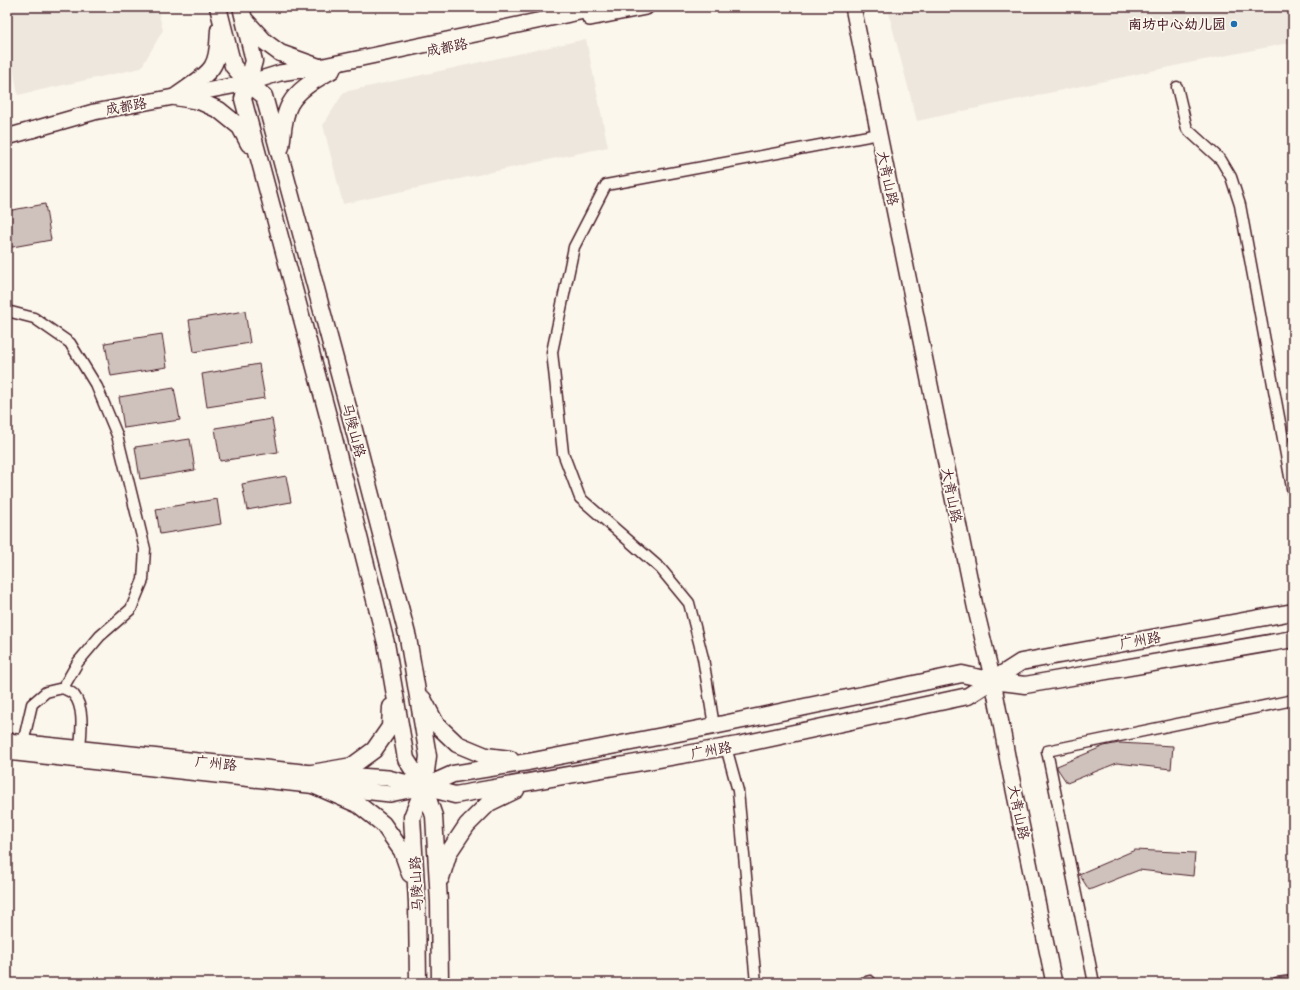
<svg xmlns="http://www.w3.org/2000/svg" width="1300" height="990" font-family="Delius,'LXGW WenKai TC',sans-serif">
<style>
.built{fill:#eee7de}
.building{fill:#cfc2bc;stroke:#4a1f2b}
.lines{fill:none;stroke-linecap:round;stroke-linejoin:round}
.street-casing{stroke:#4a1f2b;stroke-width:13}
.secondary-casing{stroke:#4a1f2b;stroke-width:18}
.primary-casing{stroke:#4a1f2b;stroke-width:19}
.street{stroke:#fbf7ec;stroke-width:10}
.secondary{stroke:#fbf7ec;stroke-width:15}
.primary{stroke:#fbf7ec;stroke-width:16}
.poi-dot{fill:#1f6fb2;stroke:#fbf7ec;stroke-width:1.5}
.labels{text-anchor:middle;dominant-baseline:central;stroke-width:3.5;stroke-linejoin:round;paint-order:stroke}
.poi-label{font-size:14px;font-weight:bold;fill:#4a1f2b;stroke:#fbf7ec;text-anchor:end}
.street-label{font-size:14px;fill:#4a1f2b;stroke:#fbf7ec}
</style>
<rect width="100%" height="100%" fill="#fbf7ec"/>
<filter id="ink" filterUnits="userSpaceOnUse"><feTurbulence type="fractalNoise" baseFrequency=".025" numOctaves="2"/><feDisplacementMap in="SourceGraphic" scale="8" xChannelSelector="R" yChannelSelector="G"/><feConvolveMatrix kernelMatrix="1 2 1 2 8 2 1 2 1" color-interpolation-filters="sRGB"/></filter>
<g filter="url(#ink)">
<path class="built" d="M7,7H157L163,30L141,68L18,95L7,34Z
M891,7H1293V42L1184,64L917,121L888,11Z
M586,39L608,147L343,204L323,125L344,92Z"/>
<path class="building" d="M45,204L51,240L7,248V211Z
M245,311L250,343L194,352L189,320Z
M162,334L167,367L111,376L105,343Z
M259,364L265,398L207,407L202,374Z
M174,388L180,420L124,428L119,397Z
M272,419L278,452L220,461L215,428Z
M190,439L195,470L140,479L135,447Z
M286,476L291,502L247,510L242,484Z
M217,499L221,524L160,534L156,509Z
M1119,743L1173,746L1171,769L1117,763L1067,783L1057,768V766L1104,746Z
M1135,850L1195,853L1193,876L1139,870L1089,890L1079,874Z"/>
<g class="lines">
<defs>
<path id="street" d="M1177,87L1187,129L1221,160L1231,177L1240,205L1293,493
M7,311L34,318L70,343L97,387L117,435L145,549L143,580L131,609L100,636L78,662L63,688
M714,726L703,658L689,603L661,569L580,498L563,453L552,352L574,247L606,185L879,134
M23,743L32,704L46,692L63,688C66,690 72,692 74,695C85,709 81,732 80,749
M726,747L738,791L756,983
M862,983L870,981V983
M1094,983L1047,751L1293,700
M1277,983L1293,981"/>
<path id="secondary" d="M853,7L975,606L993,681L1008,761L1054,983
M590,18L646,7
M7,137L94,112L248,83L280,73L319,67L603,7
M7,741L312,773L388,778L424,787
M7,752L390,794L419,788"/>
<path id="primary" d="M218,7L233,66L248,83L264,96L352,422L408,638L428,756L424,787L412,817L417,903L418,983
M241,7L254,61L243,99L331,427L386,643L406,759L424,787L434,816L439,902L440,983
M245,20L265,42L280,53L319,67
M175,97L199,101L219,110L240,127L249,144
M175,97C184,90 206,77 212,67C219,57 218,42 219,30
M281,147C283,133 283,116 290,104C299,88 317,79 332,70
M423,699L436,724L457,744L486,756L510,759
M312,773L352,766L374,750L390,727L391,707
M313,785L359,805L383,824L402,851L410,874
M424,787L455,795L738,745L968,696L1021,662L1293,612
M424,787L453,774L528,762L714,726L962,674L993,681L1025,685L1293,639
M441,878L449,852L467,825L489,803L516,790"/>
</defs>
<use href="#street" class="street-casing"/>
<use href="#secondary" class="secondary-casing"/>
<use href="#primary" class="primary-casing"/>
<use href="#street" class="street"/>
<use href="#secondary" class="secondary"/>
<use href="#primary" class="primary"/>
</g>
</g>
<circle class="poi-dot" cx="1234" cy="24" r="4"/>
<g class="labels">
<g class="poi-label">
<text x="1226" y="24">南坊中心幼儿园</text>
</g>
<g class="street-label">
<text transform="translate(447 47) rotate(-11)">成都路</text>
<text transform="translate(126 106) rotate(-10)">成都路</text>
<text transform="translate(888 178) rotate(78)">大青山路</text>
<text transform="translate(354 430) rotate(75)">马陵山路</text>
<text transform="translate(952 495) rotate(79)">大青山路</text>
<text transform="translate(1140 640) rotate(-10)">广州路</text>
<text transform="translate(711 750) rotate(-10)">广州路</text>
<text transform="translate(216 763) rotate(6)">广州路</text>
<text transform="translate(1019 812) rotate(78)">大青山路</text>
<text transform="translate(416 884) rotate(-93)">马陵山路</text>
</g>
</g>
<rect width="1300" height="990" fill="none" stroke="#fbf7ec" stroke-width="24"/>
<rect x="12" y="12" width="1276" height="966" fill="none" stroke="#4a1f2b" stroke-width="1.5" filter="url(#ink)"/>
</svg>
